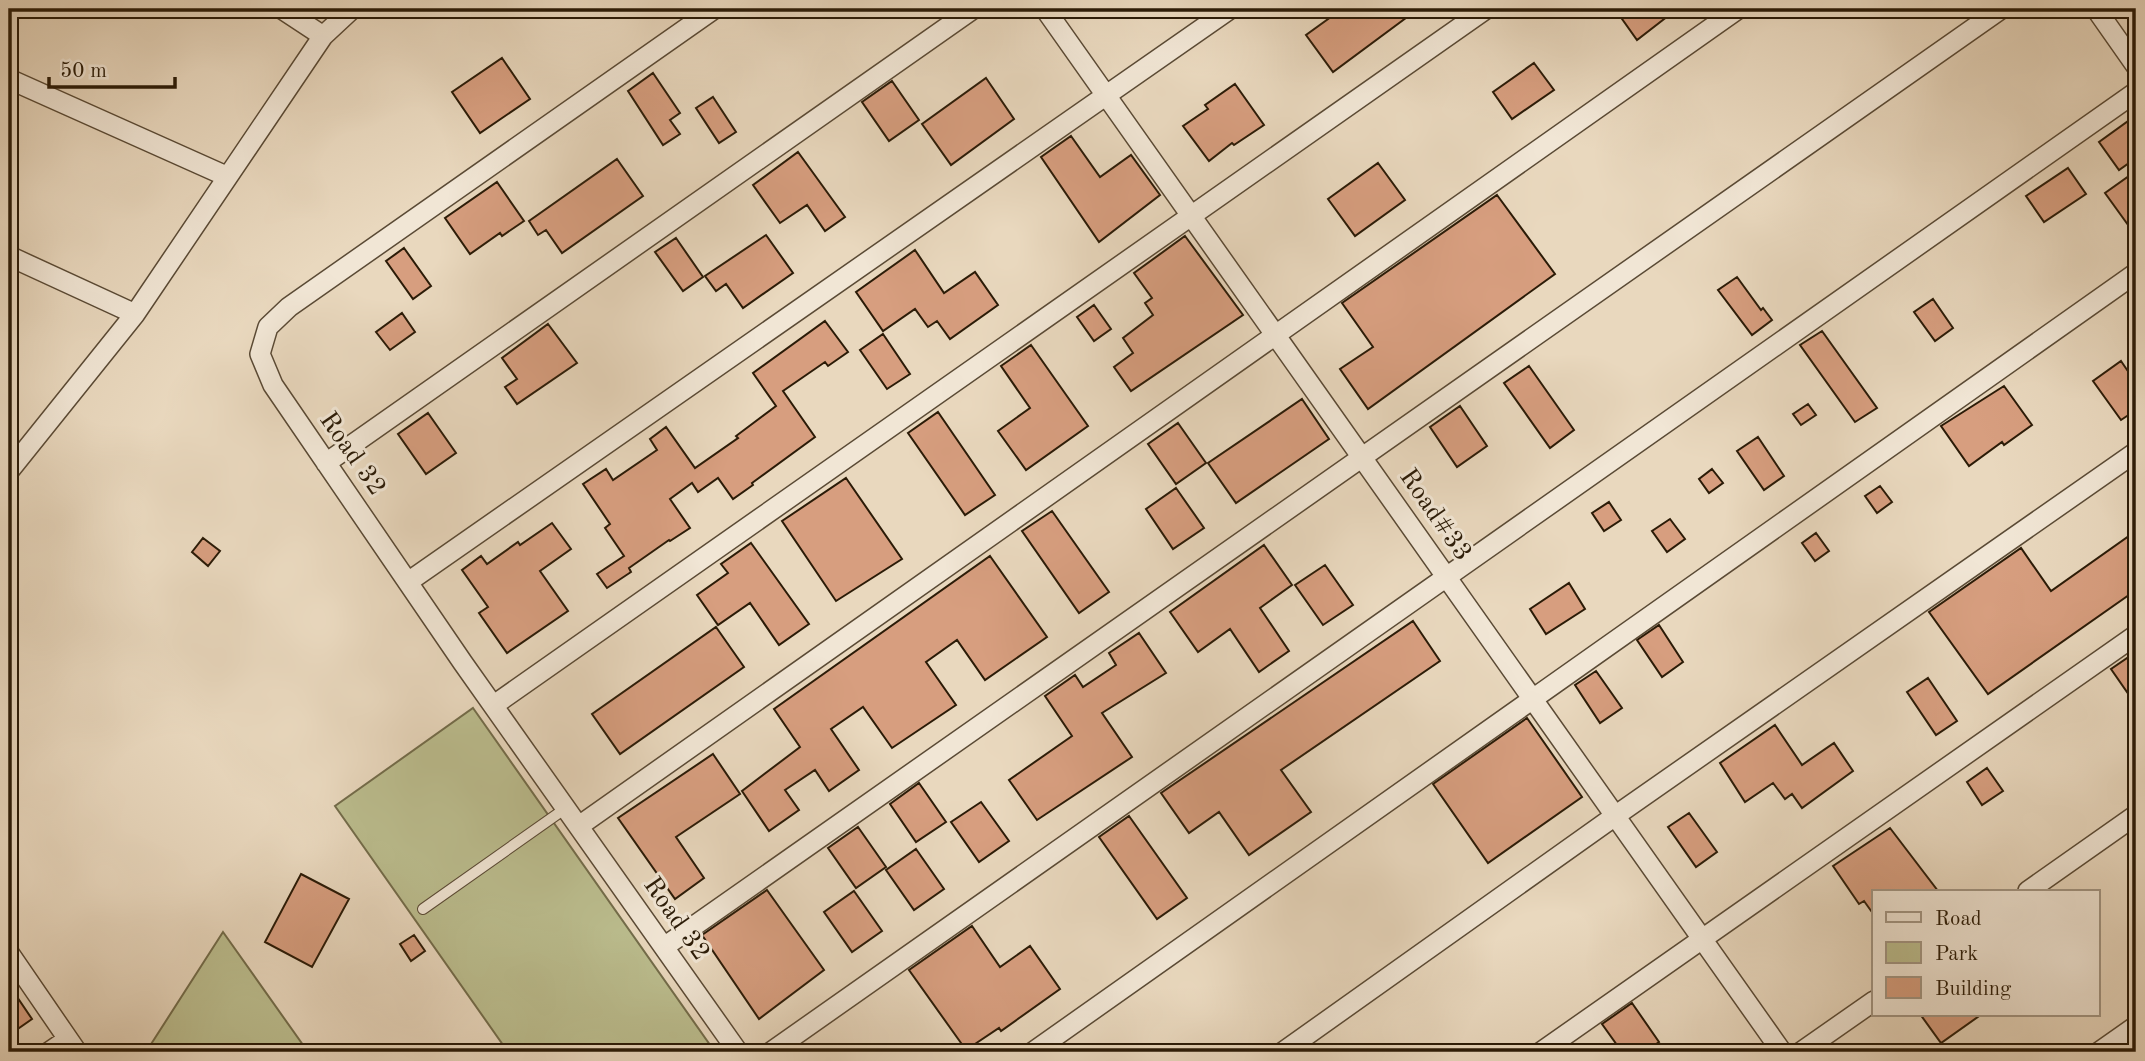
<svg xmlns="http://www.w3.org/2000/svg" width="2145" height="1061" font-family="'Old Standard TT',serif">
<style>
.green{fill:#bbbd8e;stroke:#736c4a;stroke-width:2}
.building{fill:#d79e7f;stroke:#2b1b07;stroke-width:2}
.lines{fill:none;stroke-linecap:round;stroke-linejoin:round}
.lane-casing{stroke:#5a4a35;stroke-width:12}
.street-casing{stroke:#5a4a35;stroke-width:22}
.lane{stroke:#f1e6d5;stroke-width:10}
.street{stroke:#f1e6d5;stroke-width:19}
.labels{text-anchor:middle;dominant-baseline:central;stroke-width:6;stroke-linejoin:round;paint-order:stroke}
.street-label{font-size:26px;fill:#2b1b07;stroke:#f1e6d5}
</style>
<rect width="100%" height="100%" fill="#e9d8be"/>
<filter id="stains"><feTurbulence type="fractalNoise" baseFrequency=".00286" numOctaves="4"/><feColorMatrix values="0 0 0 0 .2 0 0 0 0 .09 0 0 0 0 .02 0 0 0 .5 -.17"/></filter>
<radialGradient id="worn" r=".72"><stop offset=".6" stop-color="#630" stop-opacity="0"/><stop offset="1" stop-color="#630" stop-opacity=".3"/></radialGradient>
<path class="green" d="M473,708L715,1052H508L335,806Z
M223,932L308,1052H146Z"/>
<path class="building" d="M1342,9H1418L1333,72L1306,35Z
M1615,9H1677L1637,40Z
M502,58L530,99L480,133L452,92Z
M1534,63L1554,90L1512,119L1493,92Z
M653,73L680,113L670,120L680,134L663,145L628,91Z
M986,78L1014,119L951,165L922,124Z
M892,81L919,120L889,141L862,102Z
M1235,84L1264,125L1234,145L1232,143L1209,161L1183,126L1208,109L1205,105Z
M713,97L736,132L719,143L696,108Z
M2131,119L2136,126V158L2119,170L2099,142Z
M1071,136L1100,177L1131,155L1160,195L1099,242L1041,157Z
M798,152L845,217L825,231L807,205L780,223L753,185Z
M617,159L643,196L562,253L546,230L538,235L529,221Z
M1378,163L1405,200L1355,236L1328,199Z
M2068,168L2086,194L2044,222L2026,196Z
M2136,171V236L2105,193Z
M497,182L524,221L502,236L500,233L470,254L445,218Z
M1497,195L1555,274L1368,409L1340,369L1373,347L1342,303Z
M766,235L793,273L743,308L726,284L716,291L705,276Z
M1185,236L1243,315L1131,391L1114,367L1133,353L1123,338L1153,315L1145,303L1152,298L1134,273Z
M676,238L703,277L683,291L655,252Z
M404,248L431,286L413,299L386,261Z
M915,250L944,293L975,272L998,305L950,339L937,321L928,327L915,309L883,331L856,292Z
M1737,277L1761,310L1763,308L1772,320L1752,335L1718,290Z
M1933,299L1953,328L1935,341L1914,312Z
M1094,305L1111,329L1094,341L1077,317Z
M402,313L415,332L390,350L376,332Z
M825,321L848,352L828,366L825,362L783,391L815,437L752,483L753,485L733,499L718,478L698,492L692,483L670,499L690,528L670,541L669,540L629,568L631,572L607,588L597,574L624,556L605,528L610,524L583,484L606,469L613,480L657,450L650,439L666,427L695,468L738,438L736,436L776,406L753,373Z
M548,324L577,363L517,404L505,387L517,379L502,358Z
M1822,331L1877,408L1855,422L1800,345Z
M883,334L910,374L887,389L860,350Z
M1031,345L1088,426L1026,470L998,431L1030,408L1001,366Z
M2121,361L2136,383V410L2121,420L2093,381Z
M1529,366L1574,430L1550,448L1504,383Z
M2004,386L2032,425L2004,445L2002,442L1969,466L1941,426Z
M1302,399L1329,439L1236,503L1208,463Z
M1808,404L1816,415L1801,425L1793,414Z
M1460,406L1487,446L1457,467L1430,427Z
M938,412L995,495L965,515L908,433Z
M428,413L456,453L426,474L398,434Z
M1178,423L1206,463L1176,484L1148,444Z
M1758,437L1784,476L1764,490L1737,451Z
M1712,469L1723,483L1709,493L1699,479Z
M846,478L902,559L836,601L782,521Z
M1880,486L1892,502L1877,513L1865,496Z
M1176,488L1204,528L1173,549L1146,509Z
M1609,502L1621,520L1604,531L1592,513Z
M1052,511L1109,592L1079,613L1022,531Z
M1670,519L1685,539L1667,552L1652,531Z
M552,523L571,549L540,571L568,611L507,653L479,613L488,607L462,570L481,556L487,564L518,542L520,545Z
M2136,531V590L1988,694L1929,612L2021,548L2051,591Z
M1816,533L1829,551L1815,561L1802,543Z
M203,538L220,551L208,566L192,552Z
M751,543L809,624L779,645L750,603L718,625L697,595L728,573L721,564Z
M1264,545L1292,585L1260,608L1289,651L1259,672L1230,629L1198,652L1170,612Z
M990,556L1047,637L985,680L957,640L926,662L956,705L892,748L863,707L831,729L859,770L829,791L815,770L785,790L799,810L769,831L742,791L800,747L774,709Z
M1325,565L1353,605L1323,625L1295,585Z
M1569,583L1585,609L1546,634L1530,609Z
M1413,621L1440,661L1281,770L1311,812L1249,855L1219,812L1189,833L1161,793Z
M1659,625L1683,662L1662,677L1637,640Z
M716,627L744,667L620,754L592,714Z
M1139,633L1166,673L1102,713L1132,757L1037,820L1009,780L1072,736L1045,696L1075,675L1083,687L1116,665L1109,653Z
M2136,652V705L2111,669Z
M1596,671L1622,708L1600,723L1575,685Z
M1928,678L1957,721L1936,735L1907,692Z
M1527,718L1582,797L1488,863L1433,784Z
M1775,725L1802,765L1834,743L1853,771L1802,808L1792,794L1785,799L1773,783L1745,802L1720,763Z
M713,754L740,794L676,837L704,878L675,899L618,818Z
M1987,768L2003,791L1982,805L1967,782Z
M919,783L946,822L916,842L890,804Z
M981,802L1009,841L979,862L951,822Z
M1689,813L1717,852L1696,867L1668,827Z
M1129,816L1187,898L1157,919L1099,837Z
M858,827L886,867L856,888L828,848Z
M1890,828L1938,891H1874V915L1864,901L1859,904L1833,866Z
M916,849L944,889L914,910L886,870Z
M301,874L349,899L312,967L265,942Z
M767,890L824,970L759,1019L702,935Z
M854,891L882,931L852,952L824,912Z
M972,926L1000,967L1030,946L1060,989L1001,1031L999,1028L966,1050L909,970Z
M414,935L425,951L411,961L400,944Z
M9,985L32,1019L9,1035Z
M1632,1003L1659,1042L1645,1052H1622L1602,1024Z
M1920,1014H1982L1941,1043Z"/>
<g class="lines">
<defs>
<path id="lane" d="M423,909L566,808"/>
<path id="street" d="M282,9L323,36
M714,9L289,307L268,327L260,354L273,385L463,663L738,1052
M1045,9L1782,1052
M2096,9L2136,66
M9,79L226,176
M9,256L135,314L9,471
M135,314L323,36L352,9
M326,463L973,9
M408,582L1230,9
M494,705L1486,9
M579,826L1738,9
M2028,891L2136,815
M664,947L2001,9
M9,953L77,1052
M49,1052L68,1039
M771,1052L2136,92
M1033,1052L2136,273
M1283,1052L1615,816L2136,452
M1541,1052L2136,635
M1801,1052L1874,1001
M2099,1052L2136,1026"/>
</defs>
<use href="#lane" class="lane-casing"/>
<use href="#street" class="street-casing"/>
<use href="#lane" class="lane"/>
<use href="#street" class="street"/>
</g>
<g class="labels">
<g class="street-label">
<text transform="translate(352 454) rotate(55)">Road 32</text>
<text transform="translate(1435 515) rotate(55)">Road#33</text>
<text transform="translate(676 919) rotate(55)">Road 32</text>
</g>
</g>
<rect width="2145" height="1061" fill="none" stroke="#e9d8be" stroke-width="35"/>
<rect x="10" y="10" width="2124" height="1040" fill="none" stroke="#2b1b07" stroke-width="3.5"/>
<rect x="18" y="18" width="2110" height="1026" fill="none" stroke="#2b1b07" stroke-width="2"/>
<rect x="1872" y="890" width="228" height="126" fill="#f1e6d5" stroke="#a29583" stroke-width="2"/>
<rect x="1886" y="912" width="35" height="10" fill="#f1e6d5" stroke="#a29583" stroke-width="2"/>
<text x="1935" y="925" font-size="21" fill="#2b1b07">Road</text>
<rect x="1886" y="942" width="35" height="21" fill="#bbbd8e" stroke="#a29583" stroke-width="2"/>
<text x="1935" y="960" font-size="21" fill="#2b1b07">Park</text>
<rect x="1886" y="977" width="35" height="21" fill="#d79e7f" stroke="#a29583" stroke-width="2"/>
<text x="1935" y="995" font-size="21" fill="#2b1b07">Building</text>
<path d="M49 77v10h126v-10" fill="none" stroke="#2b1b07" stroke-width="3.5"/>
<text x="60" y="77" font-size="21" fill="#2b1b07" stroke="#f1e6d5" stroke-width="5" paint-order="stroke">50 m</text>
<rect width="100%" height="100%" filter="url(#stains)"/>
<rect width="100%" height="100%" fill="url(#worn)"/>
</svg>
